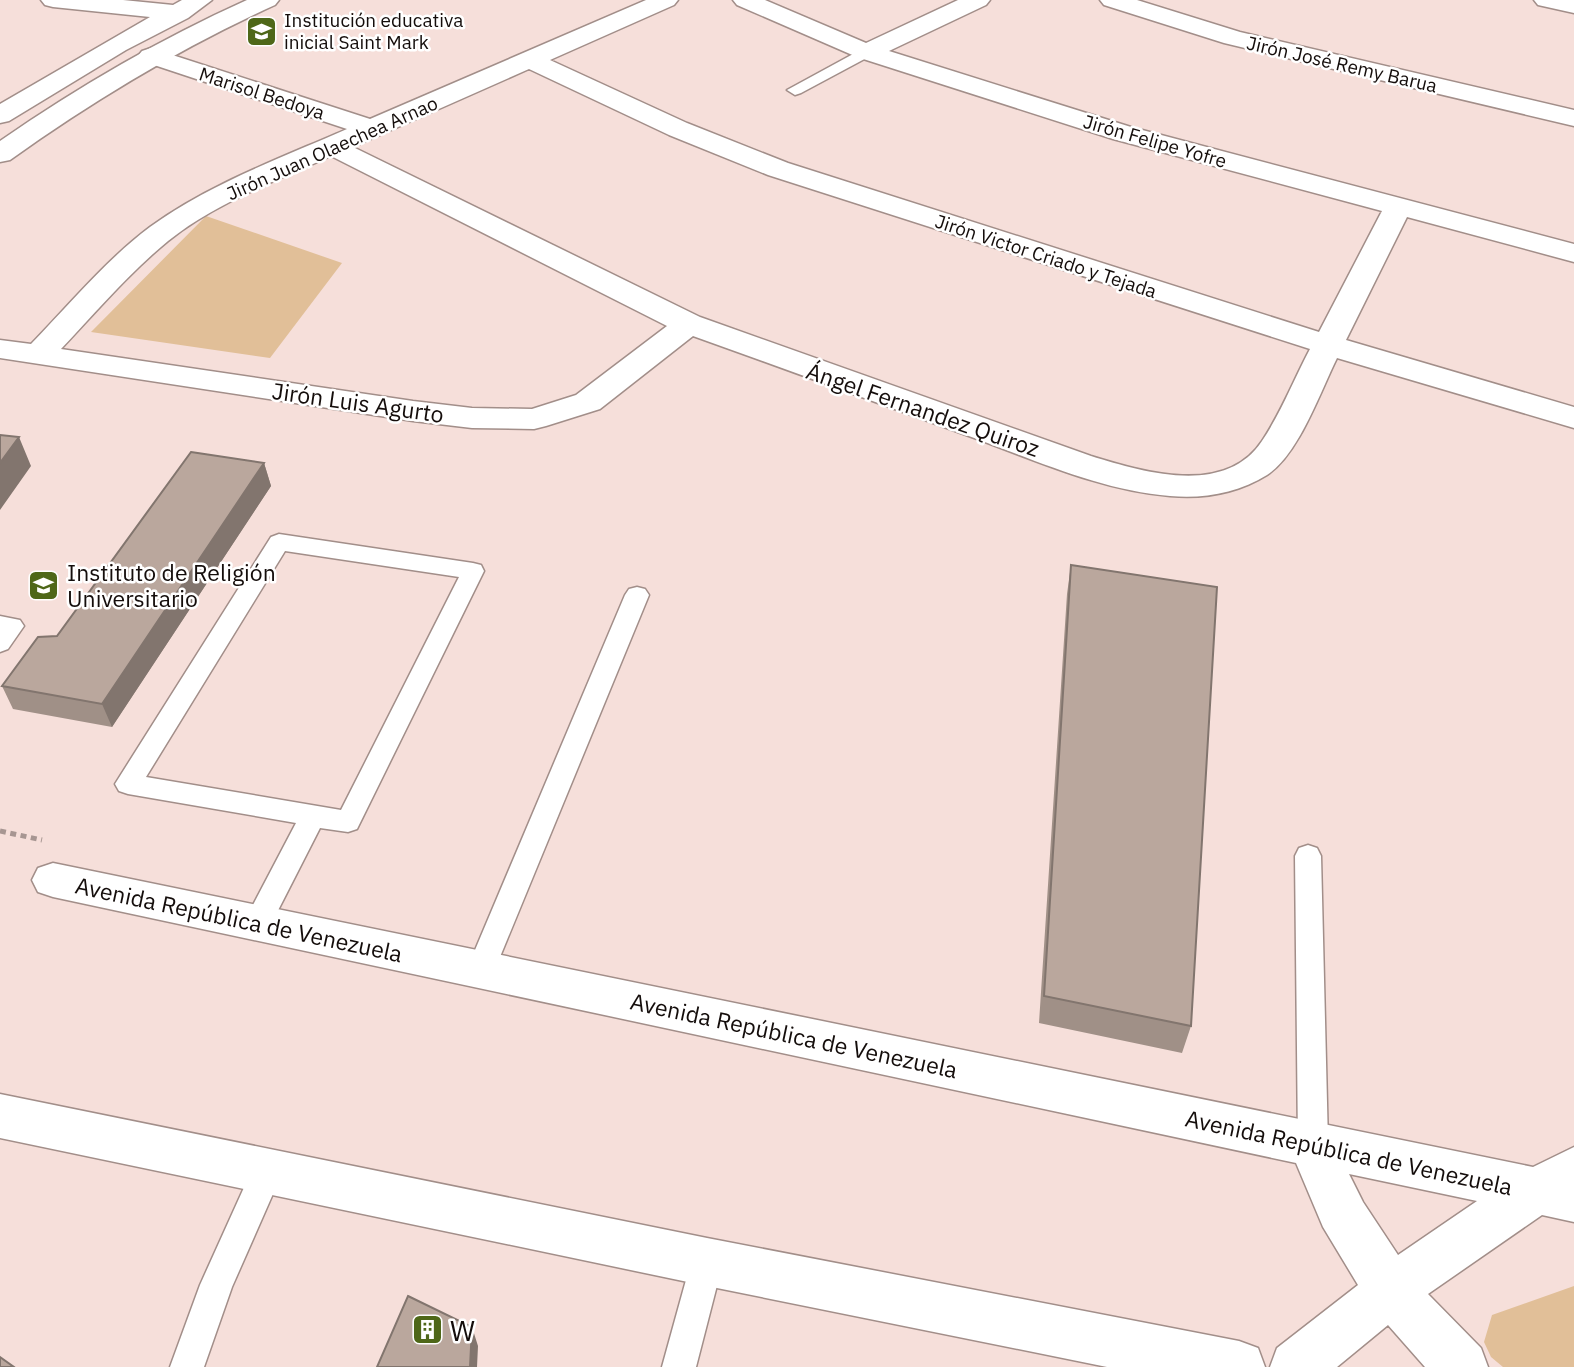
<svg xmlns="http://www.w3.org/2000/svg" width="1574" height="1367" font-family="'IBM Plex Sans',sans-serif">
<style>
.green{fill:#e1bf98}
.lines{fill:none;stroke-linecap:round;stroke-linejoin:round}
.lane-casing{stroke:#a28e89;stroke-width:3}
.street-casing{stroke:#a28e89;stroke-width:3}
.secondary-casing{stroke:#a28e89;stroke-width:3}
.primary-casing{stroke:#a28e89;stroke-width:3}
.path{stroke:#a79692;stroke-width:5;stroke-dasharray:6 4.5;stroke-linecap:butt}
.lane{fill:#fff;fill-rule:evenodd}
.street{fill:#fff;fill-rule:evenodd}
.secondary{fill:#fff;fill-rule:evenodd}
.primary{fill:#fff;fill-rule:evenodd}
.wall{fill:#a09087}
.shaded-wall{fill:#82756e}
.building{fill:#baa79d;stroke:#82756e;stroke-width:2}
.labels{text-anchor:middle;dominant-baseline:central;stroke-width:5;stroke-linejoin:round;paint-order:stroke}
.far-poi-label{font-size:19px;fill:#140d0b;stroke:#fff;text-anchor:start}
.far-street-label{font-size:19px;fill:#140d0b;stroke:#fff}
.street-label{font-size:23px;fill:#140d0b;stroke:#fff}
.poi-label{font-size:23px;fill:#140d0b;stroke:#fff;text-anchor:start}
.near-poi-label{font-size:28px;fill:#140d0b;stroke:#fff;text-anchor:start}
</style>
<rect width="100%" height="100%" fill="#f6dfda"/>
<path class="green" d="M206,216L342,263L270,358L91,332Z
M1574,1286V1367H1503L1491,1357L1484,1342L1492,1315Z"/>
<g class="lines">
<defs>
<path id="lane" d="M866,47L872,49L874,52L872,55L801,93L795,95L787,90Z
M279,534L473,563L481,565L484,571L357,829L348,832L320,828L268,930L258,933L248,930L244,922L296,823L128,794L119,791L115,784L271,537ZM285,551L459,577L341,810L146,777Z
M637,587L645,589L649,595L495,969L491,977L481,981L471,977L467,969L625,595L629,589Z
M0,616L20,620L24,626L8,649L0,652Z
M1308,845L1317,848L1321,856L1328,1144L1324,1154L1313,1158L1302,1154L1298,1144L1295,856L1299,848Z
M267,1157L278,1161L283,1171L232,1287L204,1367H170L200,1285L256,1161Z
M707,1246L718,1251L723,1262L696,1367H662L691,1262L696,1251Z"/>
<path id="street" d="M646,0H678L674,5L550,60L687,123L788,163L1319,332L1382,211L1113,139L857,57L737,5L733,0H765L866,43L958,0H990L986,5L889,51L1131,127L1574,244V262L1407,217L1346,340L1574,407V428L1337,358C1320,392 1299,454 1267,475C1238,493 1204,499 1170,496C1104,491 1039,462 977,439C883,405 788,370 693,336L600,409L546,426L534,429L472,428L413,421L0,358V340L31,344C69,305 106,260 150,227C209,184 281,158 347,129L142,61L138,56L142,51L151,48L160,51L370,119ZM529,69L669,135L768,175L1310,349C1294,379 1281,413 1262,441C1225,497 1143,472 1091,456L700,317L353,147ZM331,156L667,326L576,395L532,409L472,408L413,401L61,349C96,312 129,273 168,241C215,203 276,181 331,156Z
M1100,0H1137L1240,32L1574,110V126L1224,43L1104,5Z
M1534,0H1574V13L1538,5Z"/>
<path id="secondary" d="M41,0H123L173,5L182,0H212L188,18L126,50L9,121L0,123V104L150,17L53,7L45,5Z
M247,0H279L275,5C181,48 94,100 10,160L0,162V141C78,87 160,39 247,0Z"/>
<path id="primary" d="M53,863L1533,1167L1574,1147V1222L1542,1215L1428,1294L1481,1348L1488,1367H1425L1388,1325L1337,1367H1270L1277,1348L1358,1285L1323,1227L1296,1163L53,897L38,892L32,880L38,868ZM1349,1174L1477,1201L1398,1255L1363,1202Z
M0,1094L707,1238L1239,1341L1258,1348L1265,1367H1107L707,1286L0,1138Z"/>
</defs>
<use href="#lane" class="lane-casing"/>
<use href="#street" class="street-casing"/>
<use href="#secondary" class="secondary-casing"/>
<use href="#primary" class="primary-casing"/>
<path class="path" d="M0,831L42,840"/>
<use href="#lane" class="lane"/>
<use href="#street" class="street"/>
<use href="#secondary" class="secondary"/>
<use href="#primary" class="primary"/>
</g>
<path class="wall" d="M264,463L271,486L112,727L13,709L2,686L57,636Z
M1071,565L1191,1026L1182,1053L1039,1023L1067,594Z"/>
<path class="shaded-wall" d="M19,437L31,466L0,510V463Z
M264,463L271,486L112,727L102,704Z
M472,1327L478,1346L477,1367H470Z"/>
<path class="building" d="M0,435L19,437L0,463Z
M191,452L264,463L102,704L2,686L38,637L57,636Z
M1071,565L1217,587L1191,1026L1044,996Z
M408,1296L472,1327L470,1367H377Z
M0,1357L14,1367H0Z"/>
<defs>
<symbol id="school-square" viewBox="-11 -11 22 22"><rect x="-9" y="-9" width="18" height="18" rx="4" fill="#4e6718" stroke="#fff"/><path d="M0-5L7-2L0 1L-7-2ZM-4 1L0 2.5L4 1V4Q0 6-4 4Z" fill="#fff"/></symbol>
<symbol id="university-square" viewBox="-11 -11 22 22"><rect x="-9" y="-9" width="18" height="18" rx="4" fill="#4e6718" stroke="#fff"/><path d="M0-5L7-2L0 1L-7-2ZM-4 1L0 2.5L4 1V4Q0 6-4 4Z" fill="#fff"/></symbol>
<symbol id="building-square" viewBox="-11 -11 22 22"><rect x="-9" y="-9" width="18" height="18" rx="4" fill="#4e6718" stroke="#fff"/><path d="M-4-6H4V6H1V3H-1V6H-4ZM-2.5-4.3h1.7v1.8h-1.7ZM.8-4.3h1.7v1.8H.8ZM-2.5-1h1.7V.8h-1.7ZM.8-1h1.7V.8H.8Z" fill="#fff"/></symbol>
</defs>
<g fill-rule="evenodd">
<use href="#school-square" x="244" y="14" width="35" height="35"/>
<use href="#university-square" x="26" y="568" width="35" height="35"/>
<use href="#building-square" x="410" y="1312" width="35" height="35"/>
</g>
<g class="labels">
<g class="far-poi-label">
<text x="284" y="20">Institución educativa<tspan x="284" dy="22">inicial Saint Mark</tspan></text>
</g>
<g class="far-street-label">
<text transform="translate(1342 64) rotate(13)">Jirón José Remy Barua</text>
<text transform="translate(262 93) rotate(18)">Marisol Bedoya</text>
<text transform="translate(1155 141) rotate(16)">Jirón Felipe Yofre</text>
<text transform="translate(332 148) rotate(-24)">Jirón Juan Olaechea Arnao</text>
<text transform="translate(1046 256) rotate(18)">Jirón Victor Criado y Tejada</text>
</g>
<g class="street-label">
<text transform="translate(358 402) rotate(8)">Jirón Luis Agurto</text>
<text transform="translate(923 409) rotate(19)">Ángel Fernandez Quiroz</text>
<text transform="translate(239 919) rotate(12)">Avenida República de Venezuela</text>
<text transform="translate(794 1035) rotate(12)">Avenida República de Venezuela</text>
<text transform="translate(1349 1152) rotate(12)">Avenida República de Venezuela</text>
</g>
<g class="poi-label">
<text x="67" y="572">Instituto de Religión<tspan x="67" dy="26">Universitario</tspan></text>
</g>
<g class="near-poi-label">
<text x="450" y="1330">W</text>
</g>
</g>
</svg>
